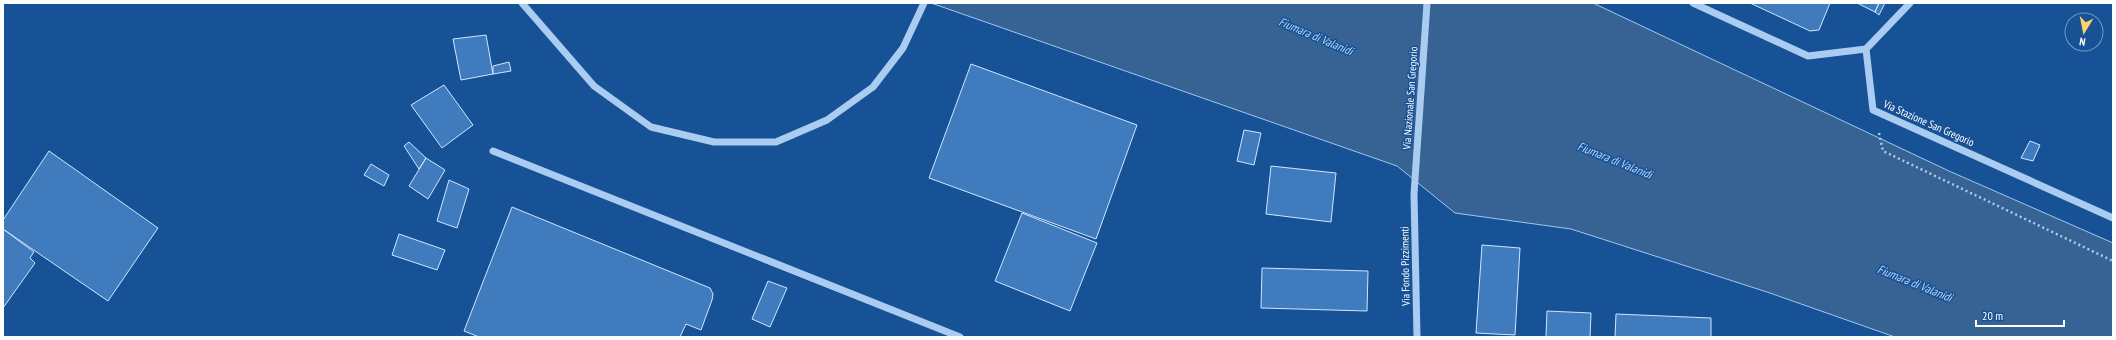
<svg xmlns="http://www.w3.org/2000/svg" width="2116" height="340" font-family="'PT Sans Narrow',sans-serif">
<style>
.water{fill:#376294;stroke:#9dc7f3}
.building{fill:#407bbe;stroke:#d1e6fc}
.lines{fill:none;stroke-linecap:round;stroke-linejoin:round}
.path{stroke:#aaccf1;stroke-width:2.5;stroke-dasharray:2 3;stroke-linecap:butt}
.minor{stroke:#aaccf1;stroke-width:7}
.labels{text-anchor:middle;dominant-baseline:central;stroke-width:3;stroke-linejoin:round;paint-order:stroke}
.street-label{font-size:11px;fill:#fff;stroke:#175297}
.water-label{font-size:12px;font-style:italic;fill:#b6d6f8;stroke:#175297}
</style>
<rect width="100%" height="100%" fill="#175297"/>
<path class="water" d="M931,3H1593L1949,171L2113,243V337H1895L1767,292L1571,229L1455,213L1397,166Z"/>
<path class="building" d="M1750,3H1830L1819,30L1810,31Z
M1857,3H1879L1875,12Z
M1879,3H1885L1879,15L1875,12Z
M486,35L493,74L461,80L453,39Z
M509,62L511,71L493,74V66Z
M971,64L1137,125L1096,239L929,178Z
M444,85L473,125L442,148L411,105Z
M1244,130L1261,133L1254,165L1237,161Z
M2030,141L2040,145L2033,161L2021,158Z
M409,142L426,158L419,169L404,146Z
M49,151L158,228L108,301L3,229V220Z
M426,158L445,170L428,199L409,186Z
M371,164L389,175L384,186L364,175Z
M1271,166L1336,173L1331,222L1266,214Z
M449,180L469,189L457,228L437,221Z
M512,207L710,288L713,294L712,300L701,330L686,324L680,337H479L464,331Z
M1022,213L1097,243L1070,311L995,281Z
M3,229L34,252L30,258L35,263L3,308Z
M399,234L445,250L437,270L392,255Z
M1482,245L1520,248L1515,335L1476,333Z
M1262,268L1368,271L1367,311L1261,308Z
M768,281L787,288L770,327L752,319Z
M1547,311L1591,313L1590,337H1546Z
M1616,314L1711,318V337H1615Z"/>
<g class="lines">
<path class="path" d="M1879,133L1883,151L2113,261"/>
<path class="minor" d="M522,3L594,86L651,127L714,142H776L827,120L873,87L903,48L924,3
M1693,3L1808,56L1866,49
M1866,49L1873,110L2113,218
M1866,49L1910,3
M493,151L960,337
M1417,337L1414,194L1427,3"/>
</g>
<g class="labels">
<g class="street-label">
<text transform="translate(1410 98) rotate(-86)">Via Nazionale San Gregorio</text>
<text transform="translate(1929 123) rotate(24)">Via Stazione San Gregorio</text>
<text transform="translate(1405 266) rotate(-91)">Via Fondo Pizzimenti</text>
</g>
<g class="water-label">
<text transform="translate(1316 36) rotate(23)">Fiumara di Valanidi</text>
<text transform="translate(1615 160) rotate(22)">Fiumara di Valanidi</text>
<text transform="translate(1915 283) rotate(22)">Fiumara di Valanidi</text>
</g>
</g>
<rect width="2116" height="340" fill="none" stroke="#ffffff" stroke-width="8"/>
<g transform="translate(2084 32) rotate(190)"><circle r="19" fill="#175297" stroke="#7497c1"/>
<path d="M0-3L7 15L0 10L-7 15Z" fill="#ffd16a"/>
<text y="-6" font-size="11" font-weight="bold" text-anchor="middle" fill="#ffffff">N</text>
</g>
<path d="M1976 320v6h88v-6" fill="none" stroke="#ffffff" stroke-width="2"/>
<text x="1982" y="320" font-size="12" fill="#ffffff" stroke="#175297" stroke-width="3" paint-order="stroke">20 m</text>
</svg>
